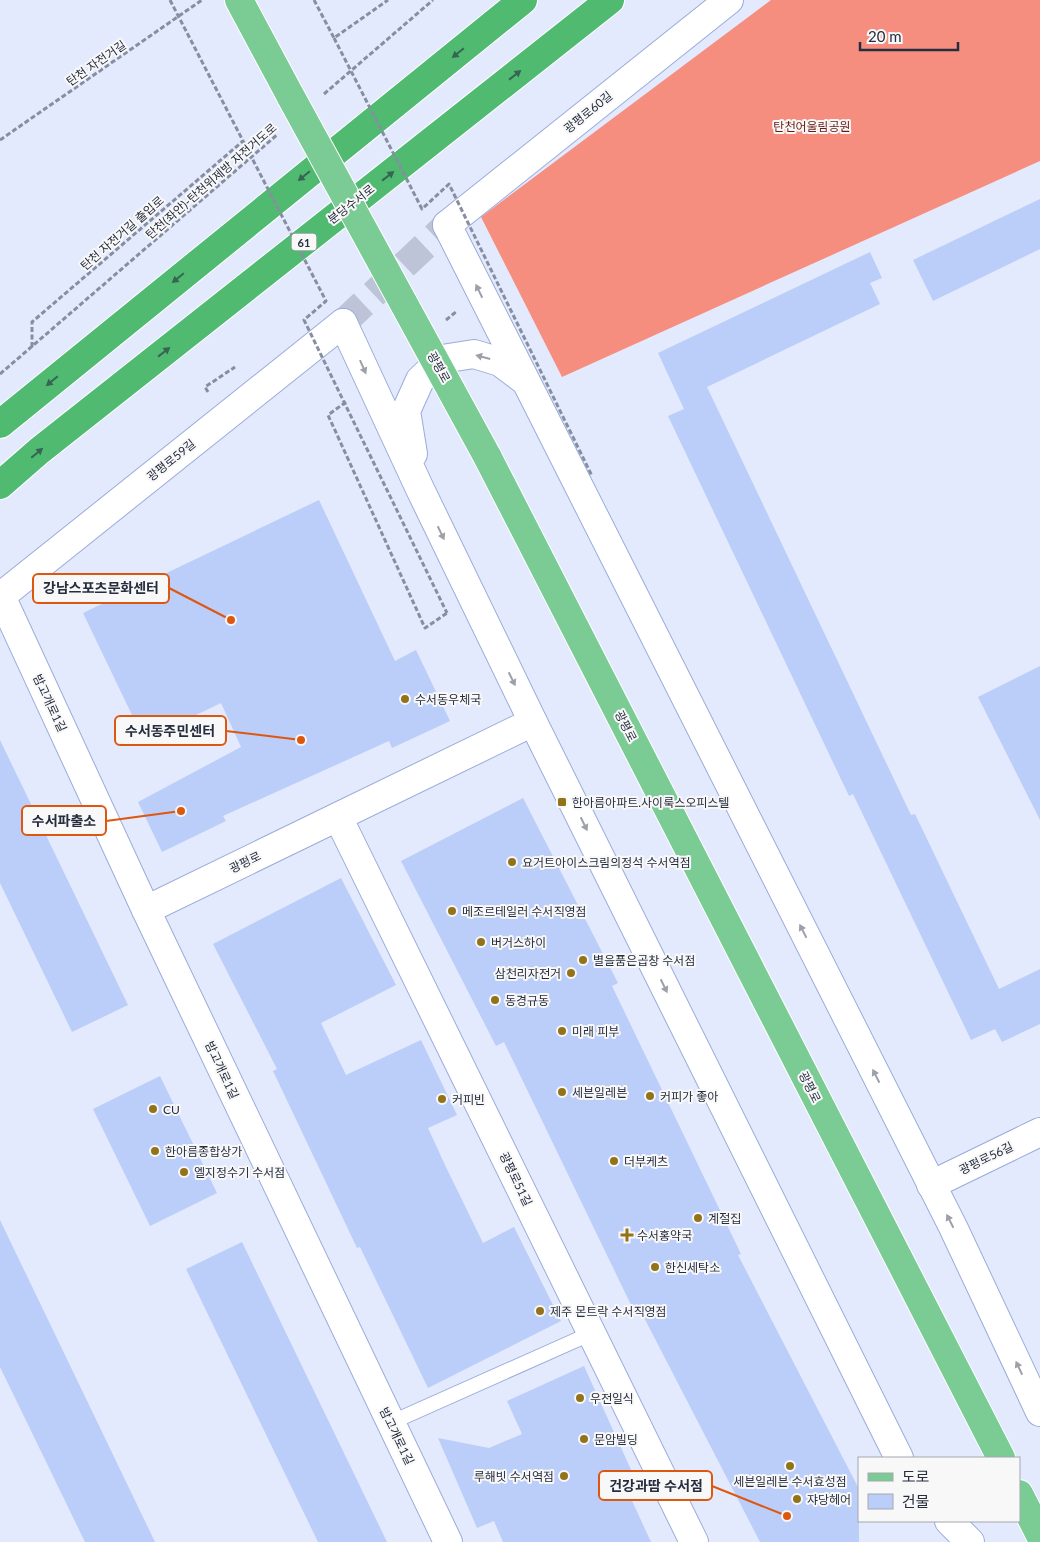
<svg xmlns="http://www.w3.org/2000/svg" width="1040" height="1542" font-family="Lato,'Noto Sans KR',sans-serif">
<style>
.forest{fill:#f68e80}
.building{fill:#bbcdf9}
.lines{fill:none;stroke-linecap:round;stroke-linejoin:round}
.minor-tunnel{stroke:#bdc4d7;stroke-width:28;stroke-dasharray:28 14;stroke-linecap:butt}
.service-casing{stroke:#9bacda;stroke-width:16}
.minor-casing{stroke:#9bacda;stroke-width:30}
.tertiary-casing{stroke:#9bacda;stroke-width:30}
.secondary-casing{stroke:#9bacda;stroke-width:30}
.primary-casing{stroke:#fff;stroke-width:30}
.trunk-casing{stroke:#fff;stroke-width:30}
.path{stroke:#878ea0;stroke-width:3;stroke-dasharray:5 2.5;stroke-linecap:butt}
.service{stroke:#fff;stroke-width:14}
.minor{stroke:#fff;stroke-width:28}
.tertiary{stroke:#fff;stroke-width:28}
.secondary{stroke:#fff;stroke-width:28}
.primary{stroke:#7bcb94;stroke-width:28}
.trunk{stroke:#4fba70;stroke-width:28}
.primary-bridge-casing{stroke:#fff;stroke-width:30;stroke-linecap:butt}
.path-bridge{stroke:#878ea0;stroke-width:3;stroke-dasharray:5 2.5;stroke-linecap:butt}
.primary-bridge{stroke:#7bcb94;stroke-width:28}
.oneway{fill:#366553}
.oneway2{fill:#9da0a9}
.poi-dot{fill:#927319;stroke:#f8f8f8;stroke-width:2}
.labels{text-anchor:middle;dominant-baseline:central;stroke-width:4;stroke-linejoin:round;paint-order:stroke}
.shield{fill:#f8f8f8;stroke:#656a76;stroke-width:1}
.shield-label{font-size:11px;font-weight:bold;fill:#262d3f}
.street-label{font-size:12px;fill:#262d3f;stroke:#f8f8f8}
.park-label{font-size:12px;fill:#6b1b15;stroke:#f8f8f8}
.poi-label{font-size:12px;fill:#262d3f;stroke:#f8f8f8;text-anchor:start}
.leader{fill:none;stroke:#de570f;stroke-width:2}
.callout-dot{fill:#de570f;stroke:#f8f8f8;stroke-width:2}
.callout{fill:#f8f8f8;stroke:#de570f;stroke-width:2}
.callout-label{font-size:14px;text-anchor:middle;font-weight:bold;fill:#262d3f}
</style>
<rect width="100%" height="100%" fill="#e3eafd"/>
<path class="forest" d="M771,0H1040V161L562,377L481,217Z"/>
<path class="building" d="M1040,199V249L933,301L913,260Z
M870,252L882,278L870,283L880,304L707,387L911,815L915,814L999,989L1040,969V1024L1002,1042L995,1029L971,1040L853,794L849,796L668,416L684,409L658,353Z
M319,500L395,661L416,650L450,721L392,748L389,741L223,816L226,821L162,852L138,802L241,747L221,703L144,740L83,613Z
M1040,666V820L978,697Z
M0,740L128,1005L72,1032L0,883Z
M523,798L618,983L612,986L741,1254L738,1255L859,1489V1542H760L637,1304L632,1307L504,1042L496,1046L401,861Z
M341,878L396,985L321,1023L346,1075L421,1040L457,1115L428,1128L445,1165L483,1243L514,1227L561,1321L428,1388L360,1247L357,1248L273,1071L277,1069L213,944Z
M160,1076L217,1193L150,1226L93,1109Z
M0,1220L155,1542H85L0,1367Z
M242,1242L387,1542H318L186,1269Z
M584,1366L632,1472L621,1477L651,1542H503L494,1521L477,1528L438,1438L489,1448L522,1434L507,1401Z"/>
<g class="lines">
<path class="minor-tunnel" d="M343,323L447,225"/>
<defs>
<path id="service" d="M390,1423L592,1333"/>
<path id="minor" d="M447,225L729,0
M1,596L146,910L448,1542
M0,597L343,323
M338,817L694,1542
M931,1185L1040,1132"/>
<path id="tertiary" d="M146,910L533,722"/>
<path id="secondary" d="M447,225L953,1227L1040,1412
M343,323L420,489L533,722L899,1458
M413,454L406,411L420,380L442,359L474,354L500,362L524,380
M949,1521L970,1542"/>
<path id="primary" d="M239,0L291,97
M487,456L1001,1458
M1019,1494L1040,1535"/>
<path id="trunk" d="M0,424L523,0
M0,485L39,451L610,0"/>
</defs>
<use href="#service" class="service-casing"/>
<use href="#minor" class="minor-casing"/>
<use href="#tertiary" class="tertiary-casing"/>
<use href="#secondary" class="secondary-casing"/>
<use href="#primary" class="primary-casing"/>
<use href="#trunk" class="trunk-casing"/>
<path class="path" d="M314,0L334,38L388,0
M324,94L433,0
M0,140L202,0
M446,320L457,311
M32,347V322L243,141
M0,374L278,134
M208,392L205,387L235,367
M346,402L328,415L425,628L447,613"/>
<use href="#service" class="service"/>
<use href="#minor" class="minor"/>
<use href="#tertiary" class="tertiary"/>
<use href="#secondary" class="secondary"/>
<use href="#primary" class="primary"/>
<use href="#trunk" class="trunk"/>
<defs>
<path id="primary-bridge" d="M291,97L487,456"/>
</defs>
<use href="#primary-bridge" class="primary-bridge-casing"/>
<path class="path-bridge" d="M170,0L326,301L304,320L447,613
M334,38L422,209L449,184L592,476"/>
<use href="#primary-bridge" class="primary-bridge"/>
</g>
<defs><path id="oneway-solid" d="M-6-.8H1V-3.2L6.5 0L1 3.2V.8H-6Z" transform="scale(1.25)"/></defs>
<g class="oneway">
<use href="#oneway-solid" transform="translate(458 53) rotate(141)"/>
<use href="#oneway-solid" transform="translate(515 75) rotate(-38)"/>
<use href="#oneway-solid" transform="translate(304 176) rotate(141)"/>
<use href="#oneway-solid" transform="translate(388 176) rotate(-38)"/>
<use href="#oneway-solid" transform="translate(178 278) rotate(141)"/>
<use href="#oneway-solid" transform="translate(164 352) rotate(-38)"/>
<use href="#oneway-solid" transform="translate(52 381) rotate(140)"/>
<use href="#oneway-solid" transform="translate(37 453) rotate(-40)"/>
</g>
<g class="oneway2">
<use href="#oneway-solid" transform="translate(479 291) rotate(-116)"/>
<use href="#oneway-solid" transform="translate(483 357) rotate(-165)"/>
<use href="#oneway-solid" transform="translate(363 367) rotate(66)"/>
<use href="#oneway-solid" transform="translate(441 533) rotate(64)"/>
<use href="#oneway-solid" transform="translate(512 679) rotate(64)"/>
<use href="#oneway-solid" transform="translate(584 824) rotate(64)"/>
<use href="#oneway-solid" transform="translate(803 931) rotate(-117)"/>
<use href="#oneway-solid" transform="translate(664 986) rotate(64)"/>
<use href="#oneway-solid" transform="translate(876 1076) rotate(-117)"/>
<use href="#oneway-solid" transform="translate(950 1221) rotate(-117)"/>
<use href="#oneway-solid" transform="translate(1019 1368) rotate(-115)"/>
</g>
<g class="poi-dot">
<circle cx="405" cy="699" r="5"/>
<rect x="557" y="797" width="10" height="10" rx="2.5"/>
<circle cx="512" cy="862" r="5"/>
<circle cx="452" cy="911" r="5"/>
<circle cx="481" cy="942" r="5"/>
<circle cx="583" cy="960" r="5"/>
<circle cx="571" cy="973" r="5"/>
<circle cx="495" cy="1000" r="5"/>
<circle cx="562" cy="1031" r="5"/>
<circle cx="562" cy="1092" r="5"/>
<circle cx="650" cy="1096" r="5"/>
<circle cx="442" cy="1099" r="5"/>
<circle cx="153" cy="1109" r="5"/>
<circle cx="155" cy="1151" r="5"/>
<circle cx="614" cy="1161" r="5"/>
<circle cx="184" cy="1172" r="5"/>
<circle cx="698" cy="1218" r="5"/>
<path d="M624.5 1227.5h5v5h5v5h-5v5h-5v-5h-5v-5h5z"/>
<circle cx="655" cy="1267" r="5"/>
<circle cx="540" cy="1311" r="5"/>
<circle cx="580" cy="1398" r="5"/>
<circle cx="584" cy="1439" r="5"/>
<circle cx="790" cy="1466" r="5"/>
<circle cx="564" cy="1476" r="5"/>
<circle cx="797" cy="1499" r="5"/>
</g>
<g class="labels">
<rect class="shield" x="291.5" y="233.5" width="25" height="17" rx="4"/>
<g class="shield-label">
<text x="304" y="242">61</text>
</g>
<g class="street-label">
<text transform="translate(96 63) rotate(-35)">탄천 자전거길</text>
<text transform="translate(588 112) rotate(-39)">광평로60길</text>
<text transform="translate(211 181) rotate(-41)">탄천(좌안)-탄천위제방 자전거도로</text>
<text transform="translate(351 204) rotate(-38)">분당수서로</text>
<text transform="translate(122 233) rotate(-41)">탄천 자전거길 출입로</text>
<text transform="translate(439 367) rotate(61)">광평로</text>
<text transform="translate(171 460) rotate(-39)">광평로59길</text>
<text transform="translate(50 703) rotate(65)">밤고개로1길</text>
<text transform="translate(626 726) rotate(63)">광평로</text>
<text transform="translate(245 862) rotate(-26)">광평로</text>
<text transform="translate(222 1070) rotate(65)">밤고개로1길</text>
<text transform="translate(810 1087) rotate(63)">광평로</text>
<text transform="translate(986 1158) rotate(-26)">광평로56길</text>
<text transform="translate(516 1179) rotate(64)">광평로51길</text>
<text transform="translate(397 1436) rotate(64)">밤고개로1길</text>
</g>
<g class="park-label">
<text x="812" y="126">탄천어울림공원</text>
</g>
<g class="poi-label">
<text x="415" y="699">수서동우체국</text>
<text x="572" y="802">한아름아파트.사이룩스오피스텔</text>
<text x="522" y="862">요거트아이스크림의정석 수서역점</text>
<text x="462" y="911">메조르테일러 수서직영점</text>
<text x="491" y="942">버거스하이</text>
<text x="593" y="960">별을품은곱창 수서점</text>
<text x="561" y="973" text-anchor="end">삼천리자전거</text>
<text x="505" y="1000">동경규동</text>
<text x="572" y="1031">미래 피부</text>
<text x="572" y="1092">세븐일레븐</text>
<text x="660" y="1096">커피가 좋아</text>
<text x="452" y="1099">커피빈</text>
<text x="163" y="1109">CU</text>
<text x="165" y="1151">한아름종합상가</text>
<text x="624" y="1161">더부케츠</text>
<text x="194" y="1172">엘지정수기 수서점</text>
<text x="708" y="1218">계절집</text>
<text x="637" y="1235">수서홍약국</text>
<text x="665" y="1267">한신세탁소</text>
<text x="550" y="1311">제주 몬트락 수서직영점</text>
<text x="590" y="1398">우전일식</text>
<text x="594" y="1439">문암빌딩</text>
<text x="554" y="1476" text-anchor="end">루해빗 수서역점</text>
<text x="790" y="1481" text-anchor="middle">세븐일레븐 수서효성점</text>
<text x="807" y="1499">쟈당헤어</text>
</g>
</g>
<path class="leader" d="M231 620L169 588M301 740L226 731M181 811L106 821M787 1516L712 1486"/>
<g class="callout-dot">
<circle cx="231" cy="620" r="5"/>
<circle cx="301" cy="740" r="5"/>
<circle cx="181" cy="811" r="5"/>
<circle cx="787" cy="1516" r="5"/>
</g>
<g class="callout">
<rect x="33" y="574" width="136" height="29" rx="5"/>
<rect x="115" y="716" width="111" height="29" rx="5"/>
<rect x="22" y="806" width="84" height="29" rx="5"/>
<rect x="599" y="1471" width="113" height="29" rx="5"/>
</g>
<g class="callout-label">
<text x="101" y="593">강남스포츠문화센터</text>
<text x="170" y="736">수서동주민센터</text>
<text x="64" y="826">수서파출소</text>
<text x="656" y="1491">건강과땀 수서점</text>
</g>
<rect x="858" y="1457" width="162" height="65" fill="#f8f8f8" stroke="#a4a7ae"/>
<rect x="868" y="1473" width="25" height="8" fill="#7bcb94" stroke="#a4a7ae"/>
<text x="902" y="1482" font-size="15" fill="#262d3f">도로</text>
<rect x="868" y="1494" width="25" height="15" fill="#bbcdf9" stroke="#a4a7ae"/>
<text x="902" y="1507" font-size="15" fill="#262d3f">건물</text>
<path d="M860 42v8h98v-8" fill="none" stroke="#262d3f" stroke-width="2.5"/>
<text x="868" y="42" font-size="15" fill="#262d3f" stroke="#f8f8f8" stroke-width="4" paint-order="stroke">20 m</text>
</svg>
